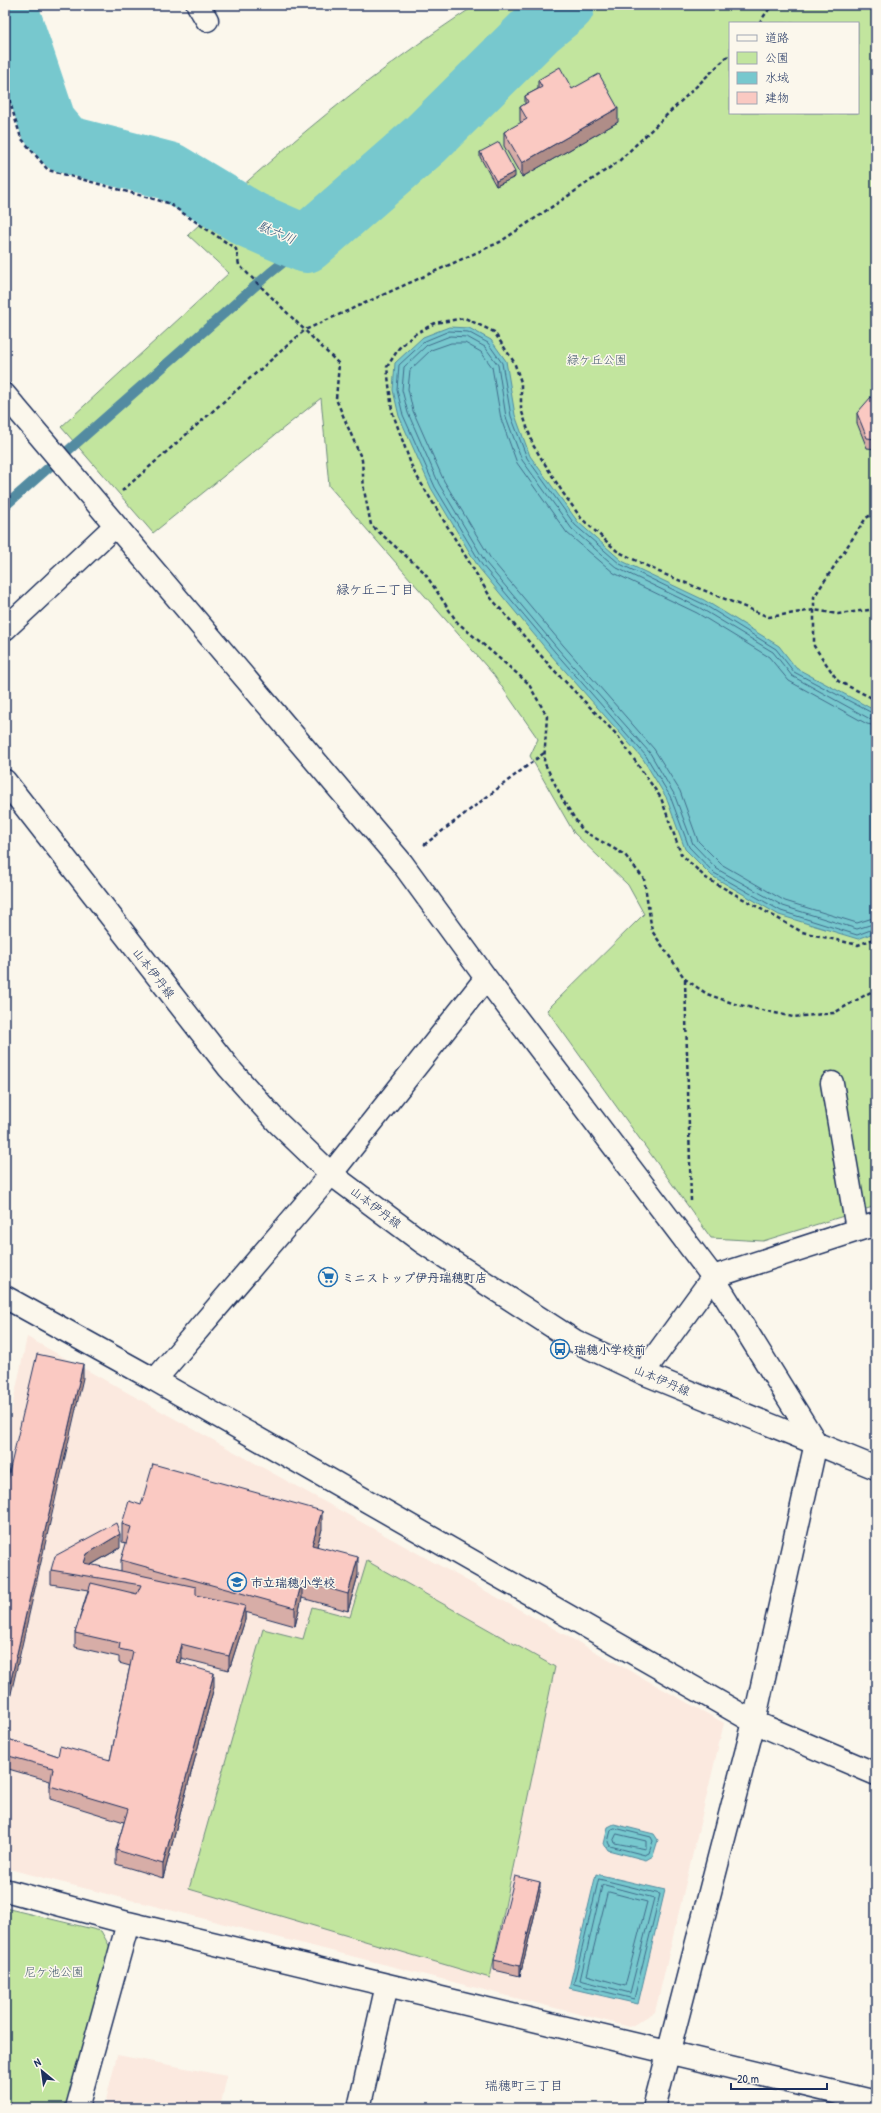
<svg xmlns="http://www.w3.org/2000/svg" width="881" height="2113" font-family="'Patrick Hand','Klee One',sans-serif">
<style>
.built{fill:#fbe9df}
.green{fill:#c2e59e;stroke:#6e8a7e;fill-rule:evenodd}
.water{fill:#77c8ce;stroke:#528ba1}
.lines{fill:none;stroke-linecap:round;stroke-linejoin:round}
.shore{stroke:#406c8b;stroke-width:1}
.stream{stroke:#528ba1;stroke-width:10}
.river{stroke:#77c8ce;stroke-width:58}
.minor-casing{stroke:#1b2f5e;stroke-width:25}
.tertiary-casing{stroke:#1b2f5e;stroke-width:25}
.secondary-casing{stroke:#1b2f5e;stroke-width:25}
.path{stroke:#1b2f5e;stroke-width:2.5;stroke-dasharray:4 3;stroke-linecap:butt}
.minor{stroke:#fbf7ec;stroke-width:22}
.tertiary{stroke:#fbf7ec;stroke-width:22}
.secondary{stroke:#fbf7ec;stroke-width:22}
.wall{fill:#d7ada7;stroke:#1b2f5e}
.shaded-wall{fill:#af8d88;stroke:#1b2f5e}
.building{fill:#fac9c2;stroke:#1b2f5e}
.labels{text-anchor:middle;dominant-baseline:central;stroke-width:3;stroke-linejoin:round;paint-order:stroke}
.park-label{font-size:12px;fill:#455c6e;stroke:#fbf7ec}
.street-label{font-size:12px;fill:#1b2f5e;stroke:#fbf7ec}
.poi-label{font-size:12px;font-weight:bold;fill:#1b2f5e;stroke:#fbf7ec;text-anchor:start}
.water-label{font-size:13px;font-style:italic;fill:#32557a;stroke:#fbf7ec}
.neighbourhood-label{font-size:13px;fill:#1b2f5e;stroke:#fbf7ec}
</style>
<rect width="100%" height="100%" fill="#fbf7ec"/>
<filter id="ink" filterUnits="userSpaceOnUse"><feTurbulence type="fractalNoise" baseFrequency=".025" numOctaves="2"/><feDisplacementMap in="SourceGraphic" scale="8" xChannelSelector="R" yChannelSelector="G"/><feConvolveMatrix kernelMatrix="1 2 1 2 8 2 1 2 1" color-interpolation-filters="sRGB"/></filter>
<g filter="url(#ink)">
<path class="built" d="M27,1337L724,1723L655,2012L630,2027L5,1868V1441Z
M117,2055L227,2076L220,2108H104Z"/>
<path class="green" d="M476,5H876V1206L763,1241L711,1238L547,1010L644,914L628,885L574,833L530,756L538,739L493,674L329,486L321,398L153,533L61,427L229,273L188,235C278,152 373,71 476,5ZM730,23H858V113H730Z
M367,1561L555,1667L490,1978L189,1889L263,1629L303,1639L312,1607L350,1617Z
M5,1908L101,1931L111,1949L66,2108H5Z"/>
<path class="water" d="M449,327L469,328L491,340L506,361L515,415L530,456L578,522L622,561L704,600L779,646L796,668L876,711V932L858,939L779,915L712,876L685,849L666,797L643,759L551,655L479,568L431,488L399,416L393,390L395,363L423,337Z
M614,1824L654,1834L658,1840L653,1856L646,1860L608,1850L604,1844L608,1827Z
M596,1874L665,1890L638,2004L569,1988Z"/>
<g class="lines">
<path class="shore" d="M876,715L794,672L776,649L703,604L620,564L575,525L527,458L511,416L502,363L488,343L468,332L449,331L425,341L399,365L397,390L403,415L435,487L482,565L555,652L646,756L670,796L689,847L714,873L781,911L857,935L876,928
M876,720L870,719L792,676L773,652L700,608L617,568L572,529L522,460L506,417L498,365L485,347L467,337L450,336L427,345L404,367L402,390L408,413L439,484L486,563L558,649L650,753L674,794L693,844L717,869L783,906L857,929L876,923
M876,726L867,724L789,681L769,657L697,613L614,573L567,533L517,463L501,419L492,367L481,352L465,343H451L431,350L410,370L408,389L413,411L444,481L491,559L563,645L654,749L680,791L698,841L721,864L785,901L857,923L876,917
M615,1828L651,1837L653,1841L649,1853L645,1855L610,1846L608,1842L611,1830Z
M617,1834L646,1841V1849L615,1843L614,1840Z
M599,1879L660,1894L634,1999L574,1984Z
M605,1885L654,1898L630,1993L580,1980L602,1886Z
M609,1892L647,1902L625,1986L587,1975L607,1894Z"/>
<path class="stream" d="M5,506L270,273L306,244"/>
<path class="river" d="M8,5L48,124L65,144L169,171L251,220L306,244L425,140L539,27L566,5"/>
<defs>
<path id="minor" d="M198,5L207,20
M5,395L402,863L486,978L713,1277L816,1443L754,1722L654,2108
M832,1083L857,1229
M5,1297L155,1380L331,1174L486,978
M643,1373L713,1277L876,1224
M155,1380L754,1722L876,1774
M5,1890L128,1923L876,2102
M77,2108L128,1923
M359,2108L387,1985"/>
<path id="tertiary" d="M5,629L115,526"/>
<path id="secondary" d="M5,781L229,1068L278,1123L331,1174L422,1242L575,1341L643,1373L876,1468"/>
</defs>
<use href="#minor" class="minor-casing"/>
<use href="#tertiary" class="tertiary-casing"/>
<use href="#secondary" class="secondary-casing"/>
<path class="path" d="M759,23L772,5
M5,86L21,138L48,170L168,203L236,249L239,265L339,364L336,399L362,460L364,490L371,525L424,572L457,622L528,683L547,716L544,762L564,802L583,831L625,855L644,879L652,931L685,979L707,994L735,1004L793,1017L834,1013L876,989
M122,491L305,330L500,242L618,162L730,54
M876,512L866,518L814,597V646L838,681L876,700
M876,609L838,614L814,610L769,617L659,572L617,551L581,518L563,493L533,445L521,409V382L514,362L494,332L465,318L435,323L415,334L399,348L387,367L392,411L413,470L491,598L550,666L617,735L661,798L681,854L706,878L802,932L858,945L876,938
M424,845L544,753
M685,980L691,1201"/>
<use href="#minor" class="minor"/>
<use href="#tertiary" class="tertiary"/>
<use href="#secondary" class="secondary"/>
</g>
<path class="wall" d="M538,80L572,89L618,122L522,177L504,146V132L521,123L520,121V107L525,104V96L538,89Z
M480,152L515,177L496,186L480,157Z
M876,397V449L867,448L857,423V413Z
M141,1505L322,1529L317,1546L358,1575L348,1611L302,1598L295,1626L245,1612V1620L229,1670L181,1658L180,1663L214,1687L163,1878L116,1864V1850L124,1822L50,1799V1781L5,1768V1738L58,1756L110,1760L130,1666L119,1663V1657L75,1647V1633L88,1590L51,1584V1570L120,1548L91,1565L121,1571V1560L127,1543L122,1542V1524Z
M540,1892L520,1976L494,1970V1960Z"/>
<path class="shaded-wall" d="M618,108V122L522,177V163Z
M515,172V177L496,186V181Z
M83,1364V1378L5,1720V1706Z
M322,1511V1529L312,1563V1545Z
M120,1534V1548L87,1567L84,1563L87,1554Z
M358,1557V1575L348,1611V1594Z
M302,1581V1598L295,1626V1608Z
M245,1606V1620L229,1670V1656Z
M181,1644V1658L176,1676V1662Z
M214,1673V1687L163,1878V1864Z
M540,1882V1892L520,1976V1966Z"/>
<path class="building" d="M560,67L572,89L599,74L618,108L522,163L504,132L527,119L520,107L528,102L525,96L542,87L538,80Z
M499,142L515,172L496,181L480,152Z
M871,397H876V439L867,438L857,413Z
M37,1354L83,1364L5,1706V1490Z
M153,1464L322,1511L312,1545L358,1557L348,1594L302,1581L295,1608L121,1560L131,1527L122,1524L129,1501L141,1505Z
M116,1523L120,1534L87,1554L84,1563L196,1587V1595L245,1606L229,1656L181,1644L176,1662L214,1673L163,1864L116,1850L128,1809L50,1786L53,1768L5,1755V1738L58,1756L60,1746L110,1760L133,1652L119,1649L120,1643L75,1633L91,1583L137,1594L141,1585L51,1570L55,1556Z
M515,1876L540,1882L520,1966L494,1960Z"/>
</g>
<defs>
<symbol id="supermarket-ring" viewBox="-11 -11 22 22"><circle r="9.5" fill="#fbf7ec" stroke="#1f6fb2" stroke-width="1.5"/><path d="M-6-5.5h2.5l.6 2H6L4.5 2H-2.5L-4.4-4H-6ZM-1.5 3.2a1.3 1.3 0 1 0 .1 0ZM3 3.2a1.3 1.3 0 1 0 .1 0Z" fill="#1f6fb2"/></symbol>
<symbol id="bus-ring" viewBox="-11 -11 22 22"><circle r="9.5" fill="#fbf7ec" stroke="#1f6fb2" stroke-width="1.5"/><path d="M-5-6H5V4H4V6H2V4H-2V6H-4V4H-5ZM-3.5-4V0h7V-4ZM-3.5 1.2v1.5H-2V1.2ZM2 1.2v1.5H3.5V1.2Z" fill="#1f6fb2"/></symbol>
<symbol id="school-ring" viewBox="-11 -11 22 22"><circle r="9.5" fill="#fbf7ec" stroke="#1f6fb2" stroke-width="1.5"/><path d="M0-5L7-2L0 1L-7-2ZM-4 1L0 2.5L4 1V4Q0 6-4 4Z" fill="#1f6fb2"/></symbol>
</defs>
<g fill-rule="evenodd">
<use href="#supermarket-ring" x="317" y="1266" width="22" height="22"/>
<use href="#bus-ring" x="549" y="1338" width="22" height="22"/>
<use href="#school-ring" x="226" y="1571" width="22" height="22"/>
</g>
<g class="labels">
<g class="park-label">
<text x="597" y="359">緑ケ丘公園</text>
<text x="54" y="1971">尼ケ池公園</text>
</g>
<g class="street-label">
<text transform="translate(154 973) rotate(52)">山本伊丹線</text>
<text transform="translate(376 1207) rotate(37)">山本伊丹線</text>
<text transform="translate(662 1380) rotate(23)">山本伊丹線</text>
</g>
<g class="poi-label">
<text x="342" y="1277">ミニストップ伊丹瑞穂町店</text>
<text x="574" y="1349">瑞穂小学校前</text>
<text x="251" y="1582">市立瑞穂小学校</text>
</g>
<g class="water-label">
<text transform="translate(277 232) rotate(23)">駄六川</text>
</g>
<g class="neighbourhood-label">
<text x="375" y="589">緑ケ丘二丁目</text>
<text x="524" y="2085">瑞穂町三丁目</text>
</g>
</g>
<rect width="881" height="2113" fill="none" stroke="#fbf7ec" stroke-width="20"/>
<rect x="10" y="10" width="861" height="2093" fill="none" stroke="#1b2f5e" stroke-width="1.5" filter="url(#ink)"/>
<rect x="729" y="22" width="130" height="92" fill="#fbf7ec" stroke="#a1a7b3"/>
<rect x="737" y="35" width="20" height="6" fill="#fbf7ec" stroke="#a1a7b3"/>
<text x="765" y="42" font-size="12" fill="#1b2f5e">道路</text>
<rect x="737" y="52" width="20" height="12" fill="#c2e59e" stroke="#a1a7b3"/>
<text x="765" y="62" font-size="12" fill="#1b2f5e">公園</text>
<rect x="737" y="72" width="20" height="12" fill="#77c8ce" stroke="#a1a7b3"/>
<text x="765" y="82" font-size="12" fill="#1b2f5e">水域</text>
<rect x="737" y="92" width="20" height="12" fill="#fac9c2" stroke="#a1a7b3"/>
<text x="765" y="102" font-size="12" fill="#1b2f5e">建物</text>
<g transform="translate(42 2071) rotate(331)" stroke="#fbf7ec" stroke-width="3" paint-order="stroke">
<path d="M0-3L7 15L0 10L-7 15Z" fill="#1b2f5e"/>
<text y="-6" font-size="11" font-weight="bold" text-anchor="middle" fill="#1b2f5e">N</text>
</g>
<path d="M731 2083v6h96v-6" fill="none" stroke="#1b2f5e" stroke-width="2"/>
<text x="737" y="2083" font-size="12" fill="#1b2f5e" stroke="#fbf7ec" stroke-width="3" paint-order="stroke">20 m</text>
</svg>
